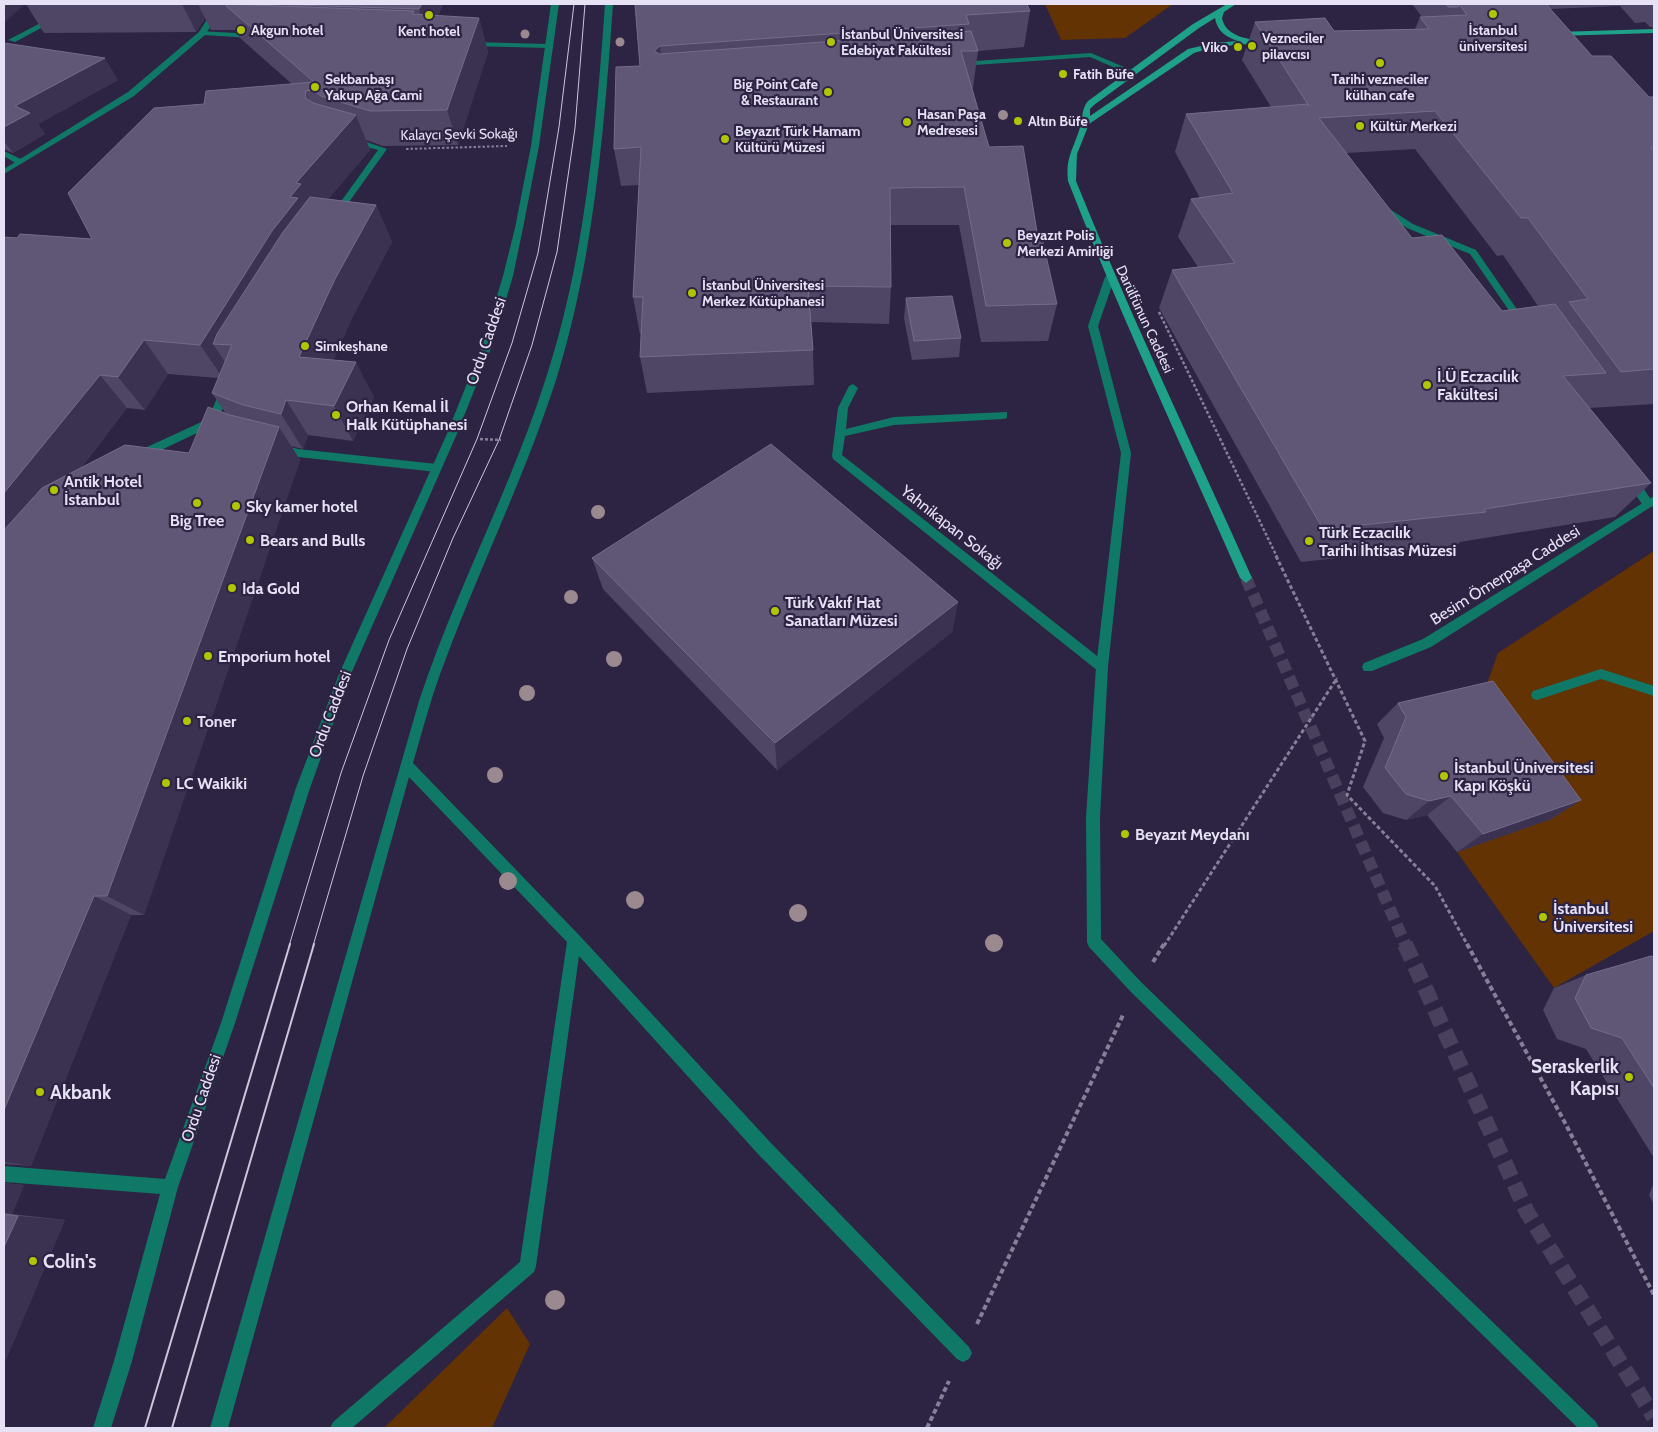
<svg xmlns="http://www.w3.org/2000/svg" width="1658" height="1432" font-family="Cabin,sans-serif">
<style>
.green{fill:#633304}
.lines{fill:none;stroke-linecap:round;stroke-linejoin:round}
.secondary-tunnel-far1{stroke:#49405d;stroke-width:12;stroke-dasharray:12 6;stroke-linecap:butt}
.secondary-tunnel{stroke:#49405d;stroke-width:16;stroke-dasharray:16 8;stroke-linecap:butt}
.path-far3{stroke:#867f98;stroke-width:2;stroke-dasharray:2.5 2;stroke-linecap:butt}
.path-far2{stroke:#867f98;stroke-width:2.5;stroke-dasharray:3 2;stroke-linecap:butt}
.path-far1{stroke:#867f98;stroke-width:3;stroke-dasharray:4 2.5;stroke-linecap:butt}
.path{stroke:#867f98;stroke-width:4;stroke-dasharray:5 3;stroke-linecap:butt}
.service{fill:#107867;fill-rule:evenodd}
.pedestrian{fill:#107867;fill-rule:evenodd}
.minor{fill:#107867;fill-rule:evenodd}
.tertiary{fill:#107867;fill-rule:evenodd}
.secondary{fill:#1fa089;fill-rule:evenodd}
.tram-far1{stroke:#cbc6db;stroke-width:1}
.tram{stroke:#cbc6db;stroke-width:2}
.tree{fill:#9a898e}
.wall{fill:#4f4666;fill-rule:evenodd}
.shaded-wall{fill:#3b3151}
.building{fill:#605675;stroke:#756c89}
.poi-dot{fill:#b0c503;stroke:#2d2342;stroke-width:2}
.labels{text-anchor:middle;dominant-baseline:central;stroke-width:4.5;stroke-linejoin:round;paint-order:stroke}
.far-poi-label{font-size:14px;font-weight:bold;fill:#e6e1f5;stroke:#2d2342;text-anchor:start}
.far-street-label{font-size:14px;fill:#e6e1f5;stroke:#2d2342}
.street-label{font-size:16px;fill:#e6e1f5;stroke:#2d2342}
.poi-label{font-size:16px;font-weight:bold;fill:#e6e1f5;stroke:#2d2342;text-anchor:start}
.near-poi-label{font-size:19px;font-weight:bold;fill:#e6e1f5;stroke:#2d2342;text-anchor:start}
</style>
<rect width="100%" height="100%" fill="#2d2342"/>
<path class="green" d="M1045,4H1173L1125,38L1061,40Z
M1654,551V931L1554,988L1457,852L1551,819L1476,714L1498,653Z
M507,1308L530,1344L492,1428H384Z"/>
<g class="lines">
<path class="secondary-tunnel-far1" d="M1246,578L1406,946"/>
<path class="secondary-tunnel" d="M1405,944L1527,1212L1654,1417"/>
<path class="path-far3" d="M406,149L507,146"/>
<path class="path-far2" d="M1159,312L1277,557
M480,439L501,440"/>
<path class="path-far1" d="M1276,556L1365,741L1347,795L1435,886L1468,946
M1164,946L1337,678"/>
<path class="path" d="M1467,944L1563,1119L1654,1295
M1153,962L1164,944
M977,1324L1123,1015
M927,1428L949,1381"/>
<path class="service" d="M1379,206H1385L1413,224L1476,250L1525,321V325H1519L1470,254L1407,228L1379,210Z
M853,384L858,388L848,408L846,429L894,417L1007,412V418L1003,419L894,425L845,436L842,455L1106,663L1108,667L1106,671H1098L833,459L832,456L838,408L849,386Z
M1631,475L1635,476L1652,501L1653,504L1652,507H1644L1627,482L1626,479L1627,476Z
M1601,669L1654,686V696L1601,679L1537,700L1533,699L1531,695L1533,691Z"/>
<path class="pedestrian" d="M77,4H86L15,42L8,40Z
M551,4H559L539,146L523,228L513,276L492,346L456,436L351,674L310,788L235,1023L178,1187L132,1361L111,1428H93L114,1361L160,1194L4,1182V1166L165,1179L221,1023L296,788L339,674L446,436L482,346L503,276L515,228L531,146Z
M605,4H613C604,131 594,258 556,380C525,476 480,567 445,661C432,694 423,729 413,763L579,935L770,1142L969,1347L972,1353L969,1359L963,1362L957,1359L758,1154L579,956L536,1266L534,1272L352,1428H330L333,1422L520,1262L567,942L409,777L228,1428H210L419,701C455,592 510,490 545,381C585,259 596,131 605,4Z
M1091,53L1136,72L1129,74L1090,57L961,66L957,64L961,62Z
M4,151L23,160L24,162L17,164L4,156Z
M1110,274L1115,277L1098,326L1131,453L1108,667L1100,817L1101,939L1141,982L1596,1422L1599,1428H1578L1131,992L1089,947L1087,942L1086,817L1096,667L1121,453L1088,326L1105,277Z"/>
<path class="minor" d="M199,31L254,34L258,36L254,38L202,35H199Z
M466,42L549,44L553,46L549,48L469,46H466Z
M349,138H355L387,149L339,216L336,217L332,214L378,150L349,142Z
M226,385L231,389L216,424L142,459H134V453L208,419L221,389Z
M278,444L298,449L437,464L442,468L437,472L298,457L274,451V445Z
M1654,496V505L1431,647L1372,671H1364L1362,667L1364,663L1423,639Z"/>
<path class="tertiary" d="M217,4H225L205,35L134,96L4,174V169L128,92L199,32Z"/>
<path class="secondary" d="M1227,4H1236L1224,12L1222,18C1226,38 1250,39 1267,42V46L1248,44L1214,47L1194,53L1089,124L1077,154L1076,181C1130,315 1193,446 1252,578L1246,583L1240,578C1182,446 1120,315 1068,181C1065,155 1076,146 1081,123C1083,114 1082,109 1088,101L1193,24ZM1215,18C1217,31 1226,37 1238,41L1214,43L1188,49L1090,116V109L1094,105L1199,28Z
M1654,29V33L1557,36L1553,34L1557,32Z"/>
<path class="tram-far1" d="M289,946L341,773L389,640L477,439L512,343L538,253L559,127L574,4
M313,946L363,776L407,649L453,538L499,440L532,345L557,252L575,128L585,4"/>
<path class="tram" d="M145,1428L290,944
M172,1428L314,944"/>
</g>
<g class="tree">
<circle cx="525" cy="34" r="4.5"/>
<circle cx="620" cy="42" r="4.5"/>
<circle cx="1003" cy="115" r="5"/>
<circle cx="598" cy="512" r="7"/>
<circle cx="571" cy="597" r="7"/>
<circle cx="614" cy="659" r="8"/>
<circle cx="527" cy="693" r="8"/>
<circle cx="495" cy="775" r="8"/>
<circle cx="508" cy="881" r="9"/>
<circle cx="635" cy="900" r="9"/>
<circle cx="798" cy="913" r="9"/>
<circle cx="994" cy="943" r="9"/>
<circle cx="555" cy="1300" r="10"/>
</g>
<path class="wall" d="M26,4H443L438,16L479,18L488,52L458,145L383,146L366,140L370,150L328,199L376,205L392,242L353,316L333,360L374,397L353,441L308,435L303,449L291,446L300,460L144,915H131L31,1166L4,1164V237L17,238L92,239L204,104L292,84L240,38L236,30H211L205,18L196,32L44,33ZM168,374L218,378L212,393L226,414L189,453L80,469L127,408L145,410Z
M635,4L1030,11L1024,47L978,51L973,88H972L989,147L1038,238L1057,304L1048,341L981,342L959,225H891V287L889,324L811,322L813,350L814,385L647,393L640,357L641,334H640L633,297L639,185L621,186L614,149L640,66Z
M1412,4H1654V28L1650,27L1645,22L1635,23L1620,6L1550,9L1592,56L1649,97H1654V404L1590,408L1651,483L1615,517L1460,542L1457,545L1301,562L1159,308L1172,270L1198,267L1178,237L1191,199L1200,198L1175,152L1186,114L1271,107L1242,60L1255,22L1334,31L1415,29L1420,17H1422ZM1415,149L1497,256L1503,255L1538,306L1502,311L1412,238L1346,153Z
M4,43L118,80L38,124L45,134L13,153L4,149Z
M906,298L961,338L959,357L912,360L904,318Z
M592,558L958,602L952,632L777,770L603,589Z
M1398,703L1581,800L1551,819L1457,852L1427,815L1406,820L1383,813L1363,787L1384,738L1377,724Z
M1654,957V1158L1586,1049L1557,1039L1543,1010L1554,988L1586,975Z
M1654,1182V1205L1649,1195Z
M4,1183L24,1185L12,1214L65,1220L4,1364Z"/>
<path class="shaded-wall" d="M4,4H25L4,23Z
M182,4H198L205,18L196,32Z
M422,4H443L428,38L419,9Z
M479,18L488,52L458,145L447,110Z
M660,46L665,83L654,51Z
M105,58L118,80L38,124L45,134L13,153L4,141V127L15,106Z
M305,91L321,126L306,98Z
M356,115L370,150L316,214L232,345L213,344L229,368L223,378L200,345L290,197L296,183Z
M376,205L392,242L353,316L319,393L299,357L335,279Z
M144,340L168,374L145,410L118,377Z
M356,362L374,397L353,441L334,406Z
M100,375L127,408L31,531L4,579V493Z
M286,400L308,435L303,449L281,414Z
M279,427L300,460L144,915L107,896Z
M958,602L952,632L777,770L775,743Z
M1451,796L1427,815L1406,820L1429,801Z
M1581,800L1551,819L1457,852L1483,834Z
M94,896L131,915L31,1166L4,1162V1110Z
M4,1183L24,1185L12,1214L4,1213Z
M18,1216L65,1220L4,1364V1247Z"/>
<path class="building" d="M224,4L414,11L412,14L479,18L447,110L370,111L321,96L313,90L305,91L306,98L313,103L356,115L296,183L301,184L290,197L298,198L272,231L200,345L144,340L118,377L100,375L4,493V237L17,238L20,234L92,239L68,193L154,108L204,104L206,91L314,82Z
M265,4H422L419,9Z
M635,4H1027L1030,11L966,15L969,24L660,46L654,51L660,54L971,31L978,51H961L989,147L1023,146L1038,238H1042L1057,304L986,306L964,187L890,188L891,287L808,286L813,350L640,357L643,297H633L641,147L614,149L616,67L640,66Z
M1446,4H1480H1459L1458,7H1448Z
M1459,4H1546L1592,56H1611L1649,97H1654V146L1651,148L1654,152V369L1621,372L1569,302L1588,299L1528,218H1521L1435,111L1319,118L1412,238L1442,235L1502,311L1555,304L1606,373L1563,376L1651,483L1484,509L1486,512L1323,529L1172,270L1235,263L1191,199L1233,193L1186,114L1308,104L1309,106L1255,22L1325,18L1334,31L1429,29L1420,17L1467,15Z
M4,43L105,58L15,106L30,113L4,127Z
M310,197L376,205L335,279L299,357L356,362L334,406L286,400L281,414L243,405L212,393L232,345L213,344L217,334L283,232Z
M952,296L961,338L914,341L906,298Z
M208,407L230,415L279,427L107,896H94L4,1110V530L42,488L125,445L189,453Z
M771,444L958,602L775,743L592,558Z
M1493,681L1581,800L1483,834L1451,796L1429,801L1406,794L1385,768L1406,717L1398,703Z
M1651,956L1654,957V1088L1622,1038L1591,1028L1575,998L1586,975Z
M4,1214L18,1216L4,1247Z"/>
<g class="poi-dot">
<circle cx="1493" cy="14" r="5"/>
<circle cx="429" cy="15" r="5"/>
<circle cx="241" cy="30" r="5"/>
<circle cx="831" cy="42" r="5"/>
<circle cx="1252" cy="46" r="5"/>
<circle cx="1238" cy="47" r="5"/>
<circle cx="1380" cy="63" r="5"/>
<circle cx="1063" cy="74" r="5"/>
<circle cx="315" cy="87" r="5"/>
<circle cx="828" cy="92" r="5"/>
<circle cx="1018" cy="121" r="5"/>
<circle cx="907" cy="122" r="5"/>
<circle cx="1360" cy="126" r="5"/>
<circle cx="725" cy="139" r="5"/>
<circle cx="1007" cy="243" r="5"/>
<circle cx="692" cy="293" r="5"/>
<circle cx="305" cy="346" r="5"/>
<circle cx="1427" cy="385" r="5"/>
<circle cx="336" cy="415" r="5"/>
<circle cx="54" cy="490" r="5"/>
<circle cx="197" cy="503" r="5"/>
<circle cx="236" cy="506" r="5"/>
<circle cx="250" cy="540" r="5"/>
<circle cx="1309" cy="541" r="5"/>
<circle cx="232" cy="588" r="5"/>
<circle cx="775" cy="611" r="5"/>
<circle cx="208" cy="656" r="5"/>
<circle cx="187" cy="721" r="5"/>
<circle cx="1444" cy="776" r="5"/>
<circle cx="166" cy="783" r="5"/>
<circle cx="1125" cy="834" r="5"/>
<circle cx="1543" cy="917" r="5"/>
<circle cx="1629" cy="1077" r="5"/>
<circle cx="40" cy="1092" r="5"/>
<circle cx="33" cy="1261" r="5"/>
</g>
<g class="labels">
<g class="far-poi-label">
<text x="251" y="30">Akgun hotel</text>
<text x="1493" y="30" text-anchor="middle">İstanbul<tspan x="1493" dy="16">üniversitesi</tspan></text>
<text x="429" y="31" text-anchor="middle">Kent hotel</text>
<text x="841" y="34">İstanbul Üniversitesi<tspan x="841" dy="16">Edebiyat Fakültesi</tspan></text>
<text x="1262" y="38">Vezneciler<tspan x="1262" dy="16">pilavcısı</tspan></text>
<text x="1228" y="47" text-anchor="end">Viko</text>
<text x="1073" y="74">Fatih Büfe</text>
<text x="325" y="79">Sekbanbaşı<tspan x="325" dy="16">Yakup Ağa Cami</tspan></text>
<text x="1380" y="79" text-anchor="middle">Tarihi vezneciler<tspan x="1380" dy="16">külhan cafe</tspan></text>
<text x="818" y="84" text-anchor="end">Big Point Cafe<tspan x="818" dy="16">&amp; Restaurant</tspan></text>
<text x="917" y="114">Hasan Paşa<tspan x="917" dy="16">Medresesi</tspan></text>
<text x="1028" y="121">Altın Büfe</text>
<text x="1370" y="126">Kültür Merkezi</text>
<text x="735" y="131">Beyazıt Türk Hamam<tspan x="735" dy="16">Kültürü Müzesi</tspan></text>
<text x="1017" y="235">Beyazıt Polis<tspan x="1017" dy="16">Merkezi Amirliği</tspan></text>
<text x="702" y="285">İstanbul Üniversitesi<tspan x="702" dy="16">Merkez Kütüphanesi</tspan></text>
<text x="315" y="346">Simkeşhane</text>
</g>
<g class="far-street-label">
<text transform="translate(459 134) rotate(-1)">Kalaycı Şevki Sokağı</text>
<text transform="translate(1145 319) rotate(65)">Darülfünun Caddesi</text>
</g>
<g class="street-label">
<text transform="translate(486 341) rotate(-71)">Ordu Caddesi</text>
<text transform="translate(952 527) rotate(38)">Yahnikapan Sokağı</text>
<text transform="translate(1505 575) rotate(-32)">Besim Ömerpaşa Caddesi</text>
<text transform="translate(330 714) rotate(-69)">Ordu Caddesi</text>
<text transform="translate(201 1098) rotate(-71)">Ordu Caddesi</text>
</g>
<g class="poi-label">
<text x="1437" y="376">İ.Ü Eczacılık<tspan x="1437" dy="18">Fakültesi</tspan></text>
<text x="346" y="406">Orhan Kemal İl<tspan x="346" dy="18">Halk Kütüphanesi</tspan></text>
<text x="64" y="481">Antik Hotel<tspan x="64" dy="18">İstanbul</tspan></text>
<text x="246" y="506">Sky kamer hotel</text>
<text x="197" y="520" text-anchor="middle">Big Tree</text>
<text x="1319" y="532">Türk Eczacılık<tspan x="1319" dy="18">Tarihi İhtisas Müzesi</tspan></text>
<text x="260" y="540">Bears and Bulls</text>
<text x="242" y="588">Ida Gold</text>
<text x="785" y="602">Türk Vakıf Hat<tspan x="785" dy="18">Sanatları Müzesi</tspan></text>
<text x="218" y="656">Emporium hotel</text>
<text x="197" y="721">Toner</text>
<text x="1454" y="767">İstanbul Üniversitesi<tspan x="1454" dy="18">Kapı Köşkü</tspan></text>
<text x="176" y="783">LC Waikiki</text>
<text x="1135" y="834">Beyazıt Meydanı</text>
<text x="1553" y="908">İstanbul<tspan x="1553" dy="18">Üniversitesi</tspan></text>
</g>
<g class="near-poi-label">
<text x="1619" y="1066" text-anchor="end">Seraskerlik<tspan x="1619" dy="22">Kapısı</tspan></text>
<text x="50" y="1092">Akbank</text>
<text x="43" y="1261">Colin's</text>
</g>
</g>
<rect width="1658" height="1432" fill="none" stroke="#e6e1f5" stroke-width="10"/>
</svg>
